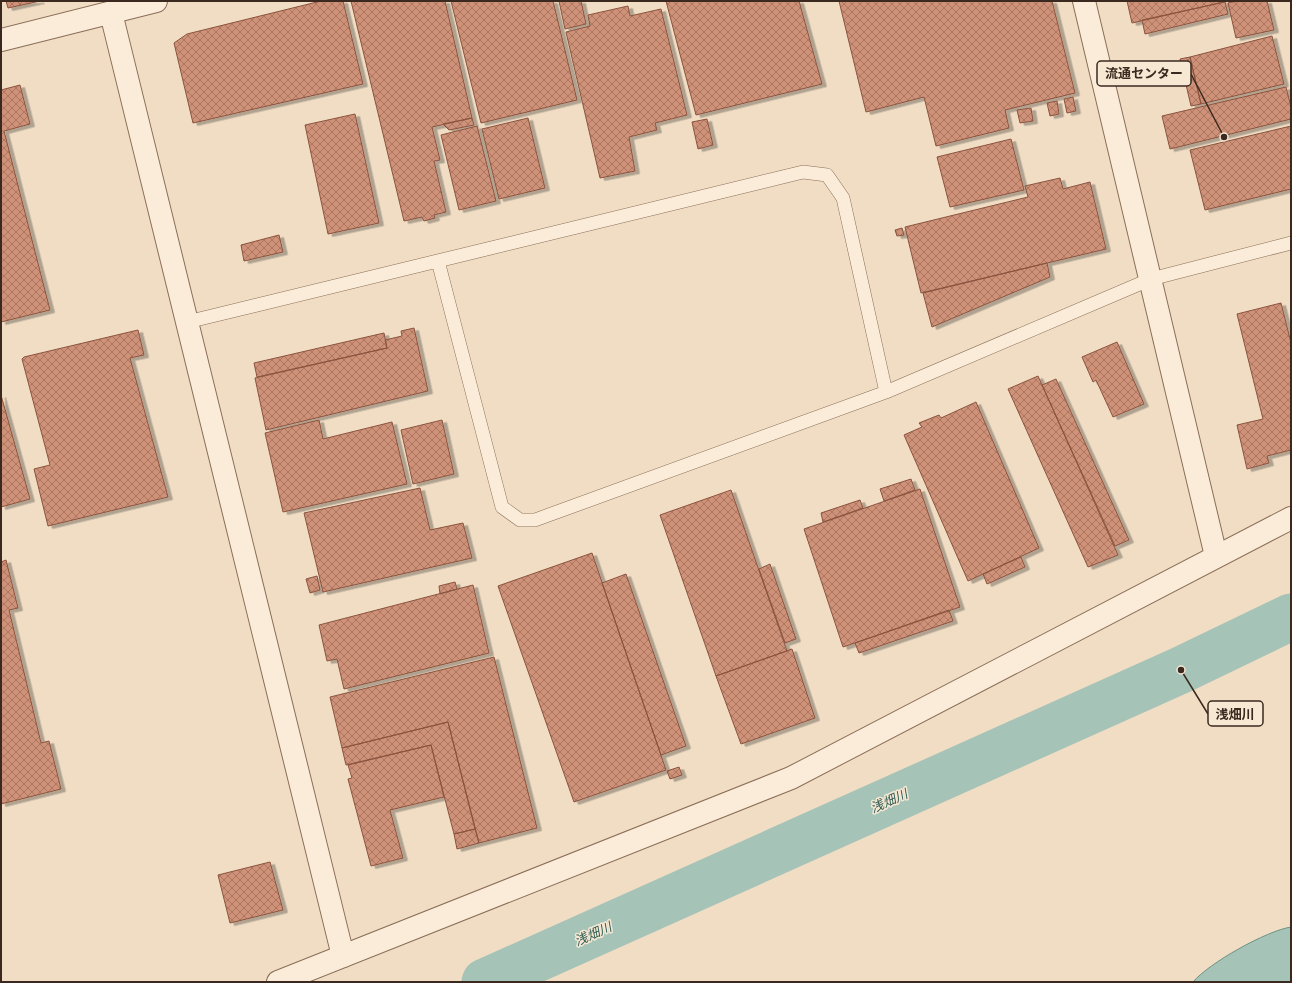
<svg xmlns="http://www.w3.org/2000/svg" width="1292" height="983" font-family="'IBM Plex Serif','Noto Sans JP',serif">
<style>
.water{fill:#a6c3b7;stroke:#6c9284}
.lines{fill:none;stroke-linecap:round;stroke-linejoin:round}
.river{stroke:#a6c3b7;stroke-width:47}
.building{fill:url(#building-cross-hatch);stroke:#8b533e;filter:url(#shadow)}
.service-casing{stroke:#8b6e59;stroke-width:14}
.minor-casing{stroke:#8b6e59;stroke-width:24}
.tertiary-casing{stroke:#8b6e59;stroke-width:24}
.service{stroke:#faecd8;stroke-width:13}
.minor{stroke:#faecd8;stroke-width:22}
.tertiary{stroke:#faecd8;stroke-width:22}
.labels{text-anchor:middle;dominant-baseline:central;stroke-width:3;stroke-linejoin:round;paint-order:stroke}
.water-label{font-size:13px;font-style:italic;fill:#2d5b52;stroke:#f7e8d4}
.leader{fill:none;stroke:#3b281e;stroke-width:1.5}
.callout-dot{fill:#3b281e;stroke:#f7e8d4;stroke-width:1.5}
.callout{fill:#f7e8d4;stroke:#3b281e;stroke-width:1.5}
.callout-label{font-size:13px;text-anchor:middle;font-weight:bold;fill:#3b281e}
</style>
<defs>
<pattern id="building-cross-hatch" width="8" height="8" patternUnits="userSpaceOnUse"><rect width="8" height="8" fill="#cf9278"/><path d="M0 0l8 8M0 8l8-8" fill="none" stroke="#a97762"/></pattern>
<filter id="shadow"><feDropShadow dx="4.5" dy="2.5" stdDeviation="0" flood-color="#0004"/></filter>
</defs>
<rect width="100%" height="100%" fill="#f0ddc4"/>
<path class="water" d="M1291,927V982H1193C1209,963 1266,931 1291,927Z"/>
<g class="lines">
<path class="river" d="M485,982L1181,670L1291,617"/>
</g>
<path class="building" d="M6,1H40L8,8Z
M321,1H343L363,84L193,123L174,43L187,34Z
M351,1H445L472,118L432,127L440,160L434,161L446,212L434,215L435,218L424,221L422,217L404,221Z
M451,1H553L577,100L481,123Z
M559,1H581L586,24L565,29Z
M666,1H799L822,84L696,115Z
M839,1H1052L1075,93L1005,110L1009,128L936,146L924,97L866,112Z
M1127,1H1228L1132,23Z
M1237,1H1267L1274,30L1236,38L1228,3Z
M1225,2L1228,14L1145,34L1142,20Z
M628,6L630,16L661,9L687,115L655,123L657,130L629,137L635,171L600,178L566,32L590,26L588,15Z
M1272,36L1284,84L1201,104L1190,57Z
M1190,57L1201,104L1191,106L1180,59Z
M20,85L30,124L4,131L50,310L1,322V90Z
M1286,87L1291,107V119L1170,149L1162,116Z
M1073,97L1076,111L1067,113L1064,99Z
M1057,101L1059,114L1050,116L1047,103Z
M1031,108L1033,121L1020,123L1017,110Z
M355,114L379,223L328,234L305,125Z
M472,118L474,125L449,130L443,124Z
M528,118L545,188L499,199L482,129Z
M707,119L713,145L698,149L692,122Z
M477,126L496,201L459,210L441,135Z
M1291,126V189L1205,210L1190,150Z
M1011,139L1024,190L950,207L937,157Z
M1060,178L1063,189L1090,182L1106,249L921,293L905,227L1028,197L1025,186Z
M902,228L904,235L897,236L895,230Z
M279,235L283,252L244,261L241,245Z
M1047,263L1050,277L932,327L923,293Z
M1281,303L1291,343V450L1267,456L1269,463L1247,469L1237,425L1263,419L1237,314Z
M414,328L428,391L266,430L255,378L387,348L385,340L402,336L401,331Z
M138,330L144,355L130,358L168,497L48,526L34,469L50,465L22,359L24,357Z
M384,333L387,348L257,377L254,363Z
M1117,342L1144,404L1113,417L1096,380L1093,382L1082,357Z
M1038,376L1118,555L1088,567L1008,389Z
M1056,379L1129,540L1115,546L1042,385Z
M1,395L30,499L1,507Z
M976,402L1039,548L968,581L904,435L922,427L919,423L939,415L941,418Z
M319,420L323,439L392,422L407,484L283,512L265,433Z
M442,420L454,474L413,484L401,430Z
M911,479L915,490L884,501L880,489Z
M420,488L430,530L463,523L472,558L323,592L304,513Z
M920,489L960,607L843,647L804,529Z
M731,490L787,651L716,676L660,515Z
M860,500L863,508L823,522L821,513Z
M592,553L666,770L574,802L498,586Z
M1021,557L1025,567L987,584L983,574Z
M6,560L18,608L9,610L41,743L49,741L61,789L1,804V562Z
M770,564L796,639L785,643L759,569Z
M626,574L686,746L661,755L602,583Z
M317,576L320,590L310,593L306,579Z
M455,582L457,589L440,594L439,586Z
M473,585L489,653L344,689L337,659L327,661L319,625Z
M949,610L953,621L859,653L855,643Z
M792,649L815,718L741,744L716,676Z
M494,657L537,828L479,843L448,722L342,748L330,697Z
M448,722L475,829L454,834L431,745L346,765L342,748Z
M431,745L444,797L390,810L403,858L371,866L348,779L352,778L348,765Z
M679,767L682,775L670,779L667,771Z
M475,829L479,843L457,849L454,834Z
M270,862L283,910L230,923L218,875Z"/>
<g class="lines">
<defs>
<path id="service" d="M438,261L502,507L520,520H535L886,392L1151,279L1291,243
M187,322L803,172L827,175L843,198L886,392"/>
<path id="minor" d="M1084,1L1216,556
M111,13L343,956"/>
<path id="tertiary" d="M1,40L156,1
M278,982L791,778L1291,518"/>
</defs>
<use href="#service" class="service-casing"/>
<use href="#minor" class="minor-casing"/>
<use href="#tertiary" class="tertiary-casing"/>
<use href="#service" class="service"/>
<use href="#minor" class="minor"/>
<use href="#tertiary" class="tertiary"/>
</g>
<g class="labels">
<g class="water-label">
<text transform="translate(889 801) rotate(-24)">浅畑川</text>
<text transform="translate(593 934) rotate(-24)">浅畑川</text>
</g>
</g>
<path class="leader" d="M1224 137L1191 74M1181 670L1208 714"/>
<g class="callout-dot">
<circle cx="1224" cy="137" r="4"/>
<circle cx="1181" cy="670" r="4"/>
</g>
<g class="callout">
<rect x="1097" y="61" width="94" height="25" rx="4"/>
<rect x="1208" y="701" width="55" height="25" rx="4"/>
</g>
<g class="callout-label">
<text x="1144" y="78">流通センター</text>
<text x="1235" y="719">浅畑川</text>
</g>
<rect width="1292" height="983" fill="none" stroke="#3b281e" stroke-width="4"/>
</svg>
